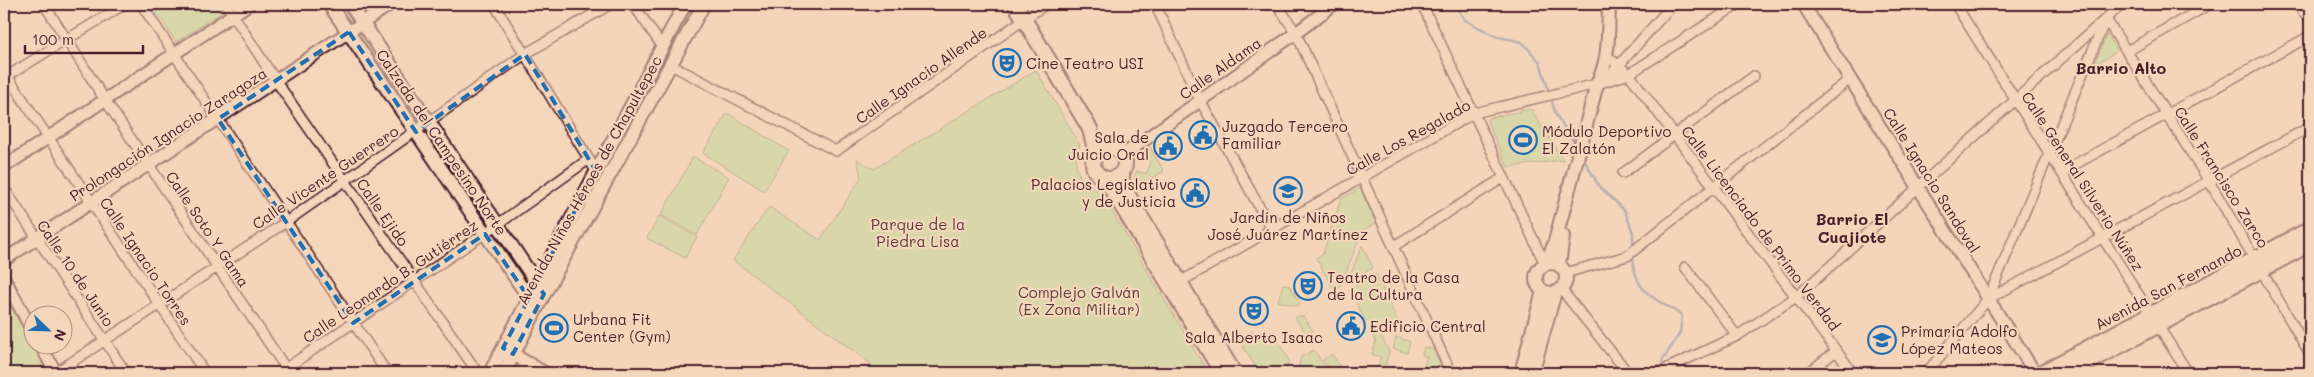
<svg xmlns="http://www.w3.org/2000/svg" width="2314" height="377" font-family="Mali,sans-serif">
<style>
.green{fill:#b8da94;stroke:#817c60}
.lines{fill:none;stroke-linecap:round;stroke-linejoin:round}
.stream{stroke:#7581a0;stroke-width:2.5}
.minor-casing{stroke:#4a1f2b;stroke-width:12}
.tertiary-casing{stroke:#4a1f2b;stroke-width:15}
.secondary-casing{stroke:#4a1f2b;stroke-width:16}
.primary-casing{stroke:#4a1f2b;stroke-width:18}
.minor{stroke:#f4d6ba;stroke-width:9}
.tertiary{stroke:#f4d6ba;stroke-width:11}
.secondary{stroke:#f4d6ba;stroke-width:12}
.primary{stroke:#f4d6ba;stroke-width:14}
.marked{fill:none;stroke:#1f6fb2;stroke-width:4;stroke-dasharray:10 6;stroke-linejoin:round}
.labels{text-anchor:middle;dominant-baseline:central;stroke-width:4.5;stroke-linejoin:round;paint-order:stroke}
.poi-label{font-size:15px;fill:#4a1f2b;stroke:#f4d6ba;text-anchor:start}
.street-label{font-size:15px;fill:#4a1f2b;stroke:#f4d6ba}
.park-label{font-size:15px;fill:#5a3b3b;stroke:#f4d6ba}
.neighbourhood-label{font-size:16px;font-weight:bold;fill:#4a1f2b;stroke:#f4d6ba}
</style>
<rect width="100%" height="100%" fill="#f4d6ba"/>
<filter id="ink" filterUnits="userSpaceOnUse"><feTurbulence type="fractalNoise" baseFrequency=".02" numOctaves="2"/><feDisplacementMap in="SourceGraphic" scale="10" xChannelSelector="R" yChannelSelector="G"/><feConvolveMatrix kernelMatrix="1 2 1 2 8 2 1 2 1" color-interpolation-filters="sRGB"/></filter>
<g filter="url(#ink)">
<path class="green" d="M151,4H217L222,12L176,42Z
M2107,34L2117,51L2094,65Z
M1036,70L1080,145C1070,170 1080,181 1101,193L1208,373H861L872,365L733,260L769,207L820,240L861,178L857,159L874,169Z
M1531,109L1563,160L1508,167L1487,121L1488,118Z
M727,113L789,151L764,191L703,153Z
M1149,146L1164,171L1140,186L1134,177L1137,171L1146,174L1150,165L1147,154L1138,156L1137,154Z
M693,157L729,177L697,235L661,215Z
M1360,188L1376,223L1362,231L1341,285L1334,289L1316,258L1323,254L1341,199Z
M659,216L697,237L685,258L647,238Z
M1362,245L1373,268L1348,281Z
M1376,274L1403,333L1366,321L1349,290Z
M1283,284L1290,286L1300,304L1297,306L1278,301Z
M4,294L42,362L41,373H6L4,370Z
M1298,316L1304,317L1313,331L1307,335L1295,318Z
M1252,331L1275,337L1289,360L1285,373H1259L1239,340Z
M1373,331L1379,332L1389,352L1383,373H1377L1381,357L1372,354L1376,342L1371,332Z
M1396,337L1410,342L1407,353L1393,349Z
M1424,347L1433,349L1444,373H1422L1427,357L1422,355Z
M1314,350L1329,373H1297L1301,357Z
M1332,354L1339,365L1337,373H1332L1323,360Z"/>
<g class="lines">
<path class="stream" d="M1454,4L1465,20L1495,36L1522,42L1540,62L1556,115L1576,145
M1582,156L1599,186L1625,211L1633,233V249
M1633,254C1633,293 1653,297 1682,315L1680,333L1662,361"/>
<defs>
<path id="minor" d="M44,4L105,100L289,373
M141,4L387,373
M226,4L276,81L478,373
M494,4L596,171
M633,4L662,46
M1155,4L1200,100L1272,230
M1277,4L1296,33L1451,373
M1422,4L1545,264
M1955,4L2188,373
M2296,4L2310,19
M2106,19L2209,181L2310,354
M2127,51L2210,4
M1607,56L1629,74L1853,373
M671,65L836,151L1046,4
M4,71L205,373
M4,78L125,4
M1605,81L1673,4
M2061,172L2310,36
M1623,173L1754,76
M4,188L126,373
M1394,246L1503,178
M1685,267L1737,336
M1565,273L1627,256L1850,79
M1180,282L1474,113L1597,84L1629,74L1739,4
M1561,289L1628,373
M1988,299L2310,127
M55,373L286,222L525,54L611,4
M279,373L497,225L589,159
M520,373L526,362
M1657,373L1737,336L1796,297L2122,4
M1808,373L1836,351
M1926,373L1988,299L2105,21"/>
<path id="tertiary" d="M1803,4L2035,373
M1123,155L1296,33L1334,4
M4,167L249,4
M4,260L391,4
M4,278L32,330
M40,344L56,373
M506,350L545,373"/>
<path id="secondary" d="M329,4L529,298
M350,4L540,288
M1536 278a15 15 0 1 1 30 0a15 15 0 1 1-30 0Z
M1545,264L1554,245L1597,84C1610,59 1608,31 1609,4
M1559,265L1563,236
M490,373L685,4
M504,373L544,294L704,4
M1521,373L1543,291
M1532,373L1555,292"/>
<path id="primary" d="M1015,4L1090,129L1096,153
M1093 163a16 16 0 1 1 32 0a16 16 0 1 1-32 0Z
M1122,172V185L1234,373
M1105,178L1222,373
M2041,373L2310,229
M2069,373L2310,244"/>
</defs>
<use href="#minor" class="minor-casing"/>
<use href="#tertiary" class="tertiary-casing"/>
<use href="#secondary" class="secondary-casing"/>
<use href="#primary" class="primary-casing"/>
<use href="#minor" class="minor"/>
<use href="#tertiary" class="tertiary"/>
<use href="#secondary" class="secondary"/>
<use href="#primary" class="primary"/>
</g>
</g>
<path d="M0 0H2314V377H0ZM349,32L416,132L525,54L596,171L536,284L544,294L513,354L503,348L529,298L485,234L353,323L218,119Z" fill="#f4d6ba" fill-opacity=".55" fill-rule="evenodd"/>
<path class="marked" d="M349,32L416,132L525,54L596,171L536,284L544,294L513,354L503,348L529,298L485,234L353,323L218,119Z"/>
<defs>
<symbol id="theatre-ring" viewBox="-11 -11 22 22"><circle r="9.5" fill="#f4d6ba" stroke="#1f6fb2" stroke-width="1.5"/><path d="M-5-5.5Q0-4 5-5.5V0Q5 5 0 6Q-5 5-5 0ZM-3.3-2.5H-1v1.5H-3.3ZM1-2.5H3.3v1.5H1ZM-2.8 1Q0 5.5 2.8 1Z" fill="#1f6fb2"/></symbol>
<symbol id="civic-ring" viewBox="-11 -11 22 22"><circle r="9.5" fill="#f4d6ba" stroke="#1f6fb2" stroke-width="1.5"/><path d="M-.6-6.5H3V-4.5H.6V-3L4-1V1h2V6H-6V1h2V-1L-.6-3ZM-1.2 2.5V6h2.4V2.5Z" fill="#1f6fb2"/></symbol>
<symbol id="stadium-ring" viewBox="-11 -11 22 22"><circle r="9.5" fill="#f4d6ba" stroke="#1f6fb2" stroke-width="1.5"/><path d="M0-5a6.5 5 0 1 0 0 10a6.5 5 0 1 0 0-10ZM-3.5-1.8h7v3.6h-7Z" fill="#1f6fb2"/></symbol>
<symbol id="school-ring" viewBox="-11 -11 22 22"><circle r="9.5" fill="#f4d6ba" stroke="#1f6fb2" stroke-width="1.5"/><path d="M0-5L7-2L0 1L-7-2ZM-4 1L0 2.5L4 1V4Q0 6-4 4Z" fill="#1f6fb2"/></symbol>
</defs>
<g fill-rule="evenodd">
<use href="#theatre-ring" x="991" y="47" width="32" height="32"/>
<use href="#civic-ring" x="1187" y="119" width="32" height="32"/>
<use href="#stadium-ring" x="1507" y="124" width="32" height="32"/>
<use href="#civic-ring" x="1152" y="130" width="32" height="32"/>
<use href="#school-ring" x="1272" y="175" width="32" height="32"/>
<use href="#civic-ring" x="1179" y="177" width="32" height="32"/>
<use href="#theatre-ring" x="1292" y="270" width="32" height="32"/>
<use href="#theatre-ring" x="1238" y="295" width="32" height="32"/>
<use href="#civic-ring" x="1335" y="310" width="32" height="32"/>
<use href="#stadium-ring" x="538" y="312" width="32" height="32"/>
<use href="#school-ring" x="1866" y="324" width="32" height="32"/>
</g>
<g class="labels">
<g class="poi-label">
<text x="1026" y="63">Cine Teatro USI</text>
<text x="1222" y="126">Juzgado Tercero<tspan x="1222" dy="17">Familiar</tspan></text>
<text x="1542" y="131">Módulo Deportivo<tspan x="1542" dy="17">El Zalatón</tspan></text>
<text x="1149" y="137" text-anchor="end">Sala de<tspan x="1149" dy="17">Juicio Oral</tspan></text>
<text x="1176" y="184" text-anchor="end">Palacios Legislativo<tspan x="1176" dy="17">y de Justicia</tspan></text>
<text x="1288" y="217" text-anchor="middle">Jardín de Niños<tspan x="1288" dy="17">José Juárez Martínez</tspan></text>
<text x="1327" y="277">Teatro de la Casa<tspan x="1327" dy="17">de la Cultura</tspan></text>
<text x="573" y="319">Urbana Fit<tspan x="573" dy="17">Center (Gym)</tspan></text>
<text x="1370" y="326">Edificio Central</text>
<text x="1901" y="331">Primaria Adolfo<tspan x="1901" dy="17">López Mateos</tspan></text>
<text x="1254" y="337" text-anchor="middle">Sala Alberto Isaac</text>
</g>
<g class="street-label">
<text transform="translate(1220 68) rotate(-35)">Calle Aldama</text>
<text transform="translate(921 75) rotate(-35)">Calle Ignacio Allende</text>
<text transform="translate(168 134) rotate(-33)">Prolongación Ignacio Zaragoza</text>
<text transform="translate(1408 137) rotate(-29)">Calle Los Regalado</text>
<text transform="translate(442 142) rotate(56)">Calzada del Campesino Norte</text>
<text transform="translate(325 177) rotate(-34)">Calle Vicente Guerrero</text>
<text transform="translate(2222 177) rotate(58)">Calle Francisco Zarco</text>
<text transform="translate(589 180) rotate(-61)">Avenida Niños Héroes de Chapultepec</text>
<text transform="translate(1932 180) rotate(58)">Calle Ignacio Sandoval</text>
<text transform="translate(2083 181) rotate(57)">Calle General Silverio Núñez</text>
<text transform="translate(383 212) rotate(55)">Calle Ejido</text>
<text transform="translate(1761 228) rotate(53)">Calle Licenciado de Primo Verdad</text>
<text transform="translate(208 229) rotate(56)">Calle Soto Y Gama</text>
<text transform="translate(146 261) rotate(56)">Calle Ignacio Torres</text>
<text transform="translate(76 273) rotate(56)">Calle 10 de Junio</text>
<text transform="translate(390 281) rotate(-34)">Calle Leonardo B. Gutiérrez</text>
<text transform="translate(2168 287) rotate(-28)">Avenida San Fernando</text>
</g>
<g class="park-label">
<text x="918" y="224">Parque de la<tspan x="918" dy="17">Piedra Lisa</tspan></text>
<text x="1079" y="292">Complejo Galván<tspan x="1079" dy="17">(Ex Zona Militar)</tspan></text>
</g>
<g class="neighbourhood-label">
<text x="2121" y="67">Barrio Alto</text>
<text x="1852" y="218">Barrio El<tspan x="1852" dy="18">Cuajiote</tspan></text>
</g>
</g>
<rect width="2314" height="377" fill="none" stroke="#f4d6ba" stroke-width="20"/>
<rect x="10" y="10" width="2294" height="357" fill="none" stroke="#4a1f2b" stroke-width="2" filter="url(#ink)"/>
<g transform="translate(48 330) rotate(113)"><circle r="24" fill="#f4d6ba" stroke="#b08d81"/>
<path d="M0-4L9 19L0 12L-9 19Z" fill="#1f6fb2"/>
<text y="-8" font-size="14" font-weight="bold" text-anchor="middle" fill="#4a1f2b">N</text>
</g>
<path d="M25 45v8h118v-8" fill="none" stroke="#4a1f2b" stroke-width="2.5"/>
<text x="32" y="45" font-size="15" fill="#4a1f2b" stroke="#f4d6ba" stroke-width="4" paint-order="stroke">100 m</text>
</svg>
